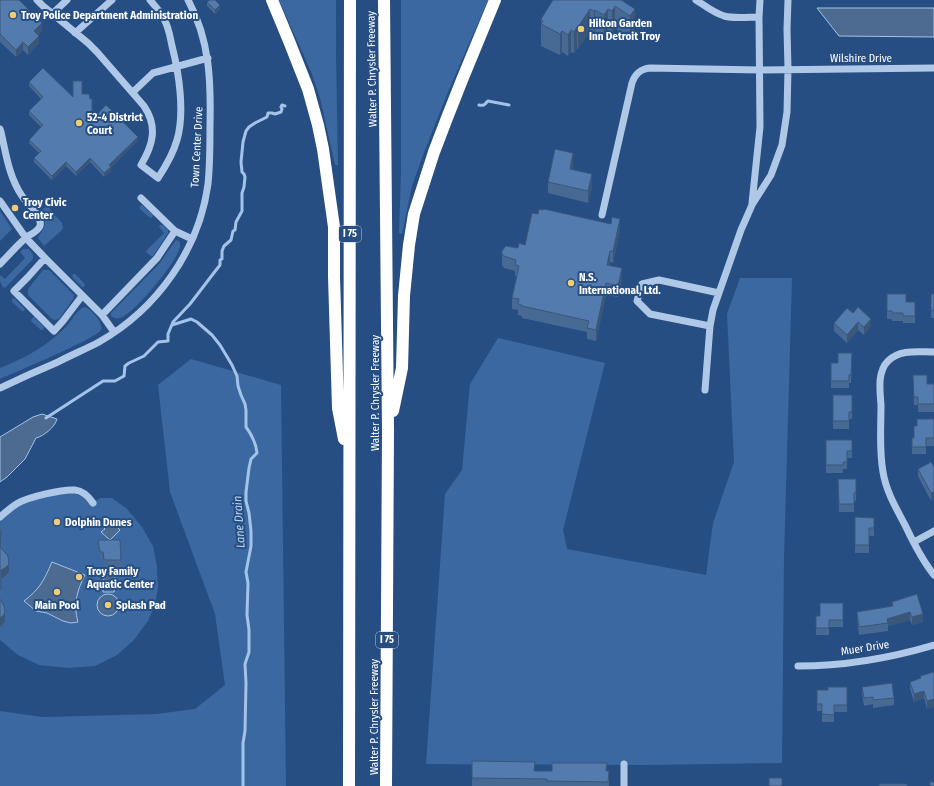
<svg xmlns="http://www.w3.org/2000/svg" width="934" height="786" font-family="'Fira Sans Condensed',sans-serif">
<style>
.green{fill:#3b68a0}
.water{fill:#4d6a90;stroke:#a4c3e8}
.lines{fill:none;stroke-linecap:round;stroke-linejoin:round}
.stream{stroke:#a4c3e8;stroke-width:3}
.minor{stroke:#afc8e7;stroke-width:7}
.highway{stroke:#fff;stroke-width:12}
.wall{fill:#476a95}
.shaded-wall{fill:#3a5679}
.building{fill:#537bad;stroke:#3a5679}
.poi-dot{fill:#f0cd75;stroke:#264e83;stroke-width:1.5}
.labels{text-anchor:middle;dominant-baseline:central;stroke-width:4;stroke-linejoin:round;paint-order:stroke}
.shield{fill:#264e83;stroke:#becada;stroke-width:1}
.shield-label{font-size:10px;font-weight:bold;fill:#fff}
.poi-label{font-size:11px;font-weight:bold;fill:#fff;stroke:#264e83;text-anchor:start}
.street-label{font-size:11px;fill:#fff;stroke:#264e83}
.water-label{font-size:12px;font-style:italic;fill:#bbd2ef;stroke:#264e83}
</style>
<rect width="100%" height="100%" fill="#264e83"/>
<path class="green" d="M279,0H336V56L338,165H335L320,98L312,74Z
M401,0H488L448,92L423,155L412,186L402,234L399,233L401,172Z
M142,205L143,206L153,215L152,218L149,217L140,209V206Z
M47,206L62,223L63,228L61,231L44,246L38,238C45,225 48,227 40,211Z
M0,211L12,229L0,241Z
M160,225H163L168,230V233L153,256H151L146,252L147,250L164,233L159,227Z
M176,240L179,241C180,244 180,244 180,247C177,262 134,314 120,318C116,319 114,318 111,316V313L159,264Z
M23,249H29L33,255V259L5,288C0,286 0,280 0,275L5,279L25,258L21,253V251Z
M43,270H49L74,295L73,299L59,319L55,320L52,319L28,295V289Z
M74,274H75L85,284L84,287H82L73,278L72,275Z
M740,278H792L784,558L782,763L645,765L426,764L445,494L462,470L470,384L498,338L605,363L563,530L567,549L706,575L713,523L734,462L727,314Z
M13,298L15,299L25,309L24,311H22L12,302V299Z
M85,307C91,309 104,323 101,330C97,338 14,373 0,379V368C25,358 47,346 66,327C72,321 76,309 85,307Z
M34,317L44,327L43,330H41L31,321L32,318Z
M191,359L281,385L286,786H0V711L42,717L156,714L195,709L225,685L215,614L170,492L158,385Z
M73,493L83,497L89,504L101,498H112L127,509L142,527L153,546L157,567L158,587L155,605L148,621L133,641L117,655L95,666L69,668L39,665L18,655L0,640V519L17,506L45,496Z"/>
<path class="water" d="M817,8H934V37L839,36Z
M42,414L57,419C55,427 44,436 36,438L25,459L7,477L0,482V437L33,417Z
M112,522L120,530L110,540L101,532L105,529L103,527L107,524L108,525Z
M52,562L85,575C77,590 73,605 78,622L71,623L63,621L47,613L36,611L24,601C40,589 44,580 52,562Z
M108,573H110L115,576L114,592H103L104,575Z
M97 605a11 11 0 1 1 22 0a11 11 0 1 1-22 0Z"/>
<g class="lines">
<path class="stream" d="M479,105C486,106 484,104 488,101L509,105
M172,325L191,319L197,322L212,335L220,345L232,365L237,376L238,386L241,395L245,404L246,410V427C252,435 256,442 257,453L251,459L249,468L246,492V501L249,513L251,531V546L246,572L248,583L247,615L249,630V652L245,664L246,683L245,731L243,743V786
M46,418L103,381H115L124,376L125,366L129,363L144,356L158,342L168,341V334L173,322L190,304L213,274L220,265V260L222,259V251L224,246L231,240L233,231L235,230L236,222L242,211V193L244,187L245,177L244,174L242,172L241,162L243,142L246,131L249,127L255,123L267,117L268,113H272L275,114L281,112L282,109L281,107L282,105L285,106"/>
<path class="minor" d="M37,0L43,6L88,43L97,52L144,106C158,127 153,145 141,165L158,178C166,166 173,154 177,140C185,113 179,73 172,46C170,37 169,28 164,19C161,12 155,6 150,0
M696,0C705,6 714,13 724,16C735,19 748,17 759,17
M52,14L67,0
M75,33L112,0
M133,92L153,73L208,58
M0,129L1,132C6,154 9,177 22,196C27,203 43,217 40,226C38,231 32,234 28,236C18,244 9,255 0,264
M141,198L175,231L192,239
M0,201L26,238L45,258L102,315L114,332
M752,203L760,127L759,17L760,0
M602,215L632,83C635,74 640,69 650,68L760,70L934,68
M45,258L28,277L14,291L54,331L63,321L82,296
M102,315L157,258L175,231
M710,326L650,314L637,301L642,284L659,280L719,293
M934,352C918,352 900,349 888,361C877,372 880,391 881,405C881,427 879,450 883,472C886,491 896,508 905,525C913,542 922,560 934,575
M0,388C19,379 39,370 58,362C71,355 86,349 99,342C157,309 199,250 208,184C210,165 210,145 210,126C211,82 210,40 188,0
M705,390L710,326L713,310L741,230L752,205L771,175L782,145L787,112L788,69L787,29L788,0
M0,517C6,512 11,507 18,503C29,497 62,489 75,490C83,491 89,497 93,503
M914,542L934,531
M798,666C843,666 890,658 934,645
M624,786V764"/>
<path class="highway" d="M272,0L289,41L308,89L318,125L323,149L334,227V276L338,408L344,439
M384,0L388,431L386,786
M393,411L402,368L404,296L409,245L414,214L434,152L447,118L462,80L495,0
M349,786L350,0"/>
</g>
<path class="wall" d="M0,0L42,31L38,35L39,43L28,55L23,50L16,57L0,42Z
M623,0V1L635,9V30L630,38L615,28L612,32L608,30L604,37L595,31L594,33L590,31L578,49L577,48L574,53L571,52L568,56L562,52L560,55L541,46V19Z
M207,2L220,9L215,14L207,6Z
M29,82L73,97L82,94L90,99L92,120L138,140L111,167V171L104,177L90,162L76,176L66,166L52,180L34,162V158L39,153L29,143V140L41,127L29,115V111L41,99L29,86Z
M573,165L572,170L592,186L588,203L548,193V182Z
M620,230L613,263L610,262V265L622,279L618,297L606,295L596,341L587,339V332L522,318V316L518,315V310L512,309V298L517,277L515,276V271L504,268L502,265V251L518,248L525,245Z
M887,294L906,302H915V323H903V321H892V319H887Z
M931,294H934V318H931Z
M853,313L871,326L864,335L858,330L847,343L834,331V323Z
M852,361L851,383H849V388H831V363H838Z
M913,375L927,384H934V412H918V405H914Z
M833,395H852V419H849V429H833Z
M934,419V446H926V454H912V438H914L917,426Z
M826,440H852V458H847V469H843V473H826Z
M934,467V499L931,501L918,476V469Z
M838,479H856V501H854V512H839Z
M855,517L874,518V536H869V553H855Z
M98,540L121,560V568H104L103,559L100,560L98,548Z
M917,594L923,622L912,625L910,620L888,626V631L859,635L857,619V612L892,606V602Z
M843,603V627H829V635H816V616H820Z
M934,672L927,709L924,698L914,702L910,689V682L920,679V676Z
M847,687V712H834V722H822V711H817V690H828Z
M862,687L894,698V705L873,708V704L864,706L862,694Z
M472,761L535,771H609V786H472Z"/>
<path class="shaded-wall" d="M220,5V9L215,14V10Z
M615,6V28L612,32V11Z
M590,9V31L578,49V27Z
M608,9V30L604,37V15Z
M635,9V30L630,38V16Z
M595,10V31L594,33V11Z
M42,23V31L34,39V31Z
M577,27V48L574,53V32Z
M571,30V52L568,56V35Z
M562,31V52L560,55V34Z
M39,36V43L28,55V47Z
M23,42V50L16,57V50Z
M138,137V140L111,167V171L104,177V173L109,165Z
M573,153V165L570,181V169Z
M90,158V162L76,176V172Z
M66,162V166L52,180V176Z
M592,174V186L588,203V191Z
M620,219V230L613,263V251Z
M610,251V262L607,276V265Z
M622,268V279L618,297V286Z
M606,283V295L596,341V330Z
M871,319V326L864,335V327Z
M858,322V330L847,343V335Z
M934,492V499L931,501V493Z
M9,564V572L5,576L1,579V598V570Z
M5,611V620L4,623L0,627V618Z
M910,612V620L888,626L887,619Z
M923,614V622L912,625V617Z
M924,691V698L914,702V694Z
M934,699V707L927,709V701Z"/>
<path class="building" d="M0,0H19L42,23L34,31L39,36L28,47L23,42L16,50L0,34Z
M210,0H215L220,5L215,10L207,2Z
M553,0H621L635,9L630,16L615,6L612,11L608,9L604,15L595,10L594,11L590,9L578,27H577L574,32L571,30L568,35L562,31L560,34L541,24L543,21L541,19Z
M43,68L73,97V81H82V94H89L90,99H92V120L106,105L138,137L109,165L111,167L104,173L90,158L76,172L66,162L52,176L34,158L41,151L29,140L43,125L29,111L43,97L29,82Z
M555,149L573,153L570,169L592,174L588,191L548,182Z
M539,209L543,210L544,209L611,224L612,217L620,219L613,251H610L607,265L622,268L618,286L606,283L596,330L587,328L589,321L522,306V305L518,304L519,299L512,298L519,266L515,265L516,260L504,256L502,254V251L504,248L506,246L518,248L519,243L525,245L532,213L538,214Z
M887,294H906V302H915V316H903V313H892V311H887Z
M931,294H934V310L931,311Z
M858,307L871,319L864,327L858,322L847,335L834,323L847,308L853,313Z
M838,353H852L851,375H849V381H831V363H838Z
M913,375H927V384H934V404H918V397H914Z
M833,395H852V412H849V421H833Z
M917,419H934V438H926V447H912V438H914V426H917Z
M826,440H852V451H847V462H843V465H826Z
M931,462L934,467V492L931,493L918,469Z
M838,479H856V493H854V504H839Z
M855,517L874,518V528H869V545H855Z
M0,530H1L0,547L8,556L9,564L5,568L1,570V589H0Z
M98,540H120L121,560H104L103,552H100Z
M917,594L923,614L912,617L910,612L887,619L888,623L859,627L857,612L893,606L892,602Z
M0,599L4,606L5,611L4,615L0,618Z
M820,603H843V620H829V628H816V616H820Z
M934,672V699L927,701L924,691L914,694L910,682L921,678L920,676Z
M892,683L894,698L873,700V697L864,698L862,687Z
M828,687H847V705H834V715L822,714V704H817V690H828Z
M472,761L535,762L534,771H552V763H607L606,771H609L608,782L547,781V779L472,778Z
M769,778H782V786H769Z
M930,782H934V786H930Z
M879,784H907V786H879Z"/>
<g class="poi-dot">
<circle cx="13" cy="15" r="4"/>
<circle cx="581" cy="29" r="4"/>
<circle cx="79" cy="123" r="4"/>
<circle cx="15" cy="208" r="4"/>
<circle cx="571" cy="283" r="4"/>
<circle cx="57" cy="522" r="4"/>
<circle cx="79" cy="577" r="4"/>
<circle cx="57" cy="592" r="4"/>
<circle cx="108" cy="605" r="4"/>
</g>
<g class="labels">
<g class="shield">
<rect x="339" y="226" width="22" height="16" rx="3"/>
<rect x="376" y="632" width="22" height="16" rx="3"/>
</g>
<g class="shield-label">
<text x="350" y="234">I 75</text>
<text x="387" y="640">I 75</text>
</g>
<g class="poi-label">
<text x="21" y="15">Troy Police Department Administration</text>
<text x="589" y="23">Hilton Garden<tspan x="589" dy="13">Inn Detroit Troy</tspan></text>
<text x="87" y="117">52-4 District<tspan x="87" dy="13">Court</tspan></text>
<text x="23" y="202">Troy Civic<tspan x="23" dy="13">Center</tspan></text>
<text x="579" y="277">N.S.<tspan x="579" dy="13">International, Ltd.</tspan></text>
<text x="65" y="522">Dolphin Dunes</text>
<text x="87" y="571">Troy Family<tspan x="87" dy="13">Aquatic Center</tspan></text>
<text x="57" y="605" text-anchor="middle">Main Pool</text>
<text x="116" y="605">Splash Pad</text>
</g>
<g class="street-label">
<text x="861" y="58">Wilshire Drive</text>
<text transform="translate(372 69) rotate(-91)">Walter P. Chrysler Freeway</text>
<text transform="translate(197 147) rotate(-87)">Town Center Drive</text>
<text transform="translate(375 393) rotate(-90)">Walter P. Chrysler Freeway</text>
<text transform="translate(865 648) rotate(-9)">Muer Drive</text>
<text transform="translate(374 717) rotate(-90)">Walter P. Chrysler Freeway</text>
</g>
<g class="water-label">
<text transform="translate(239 522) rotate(-94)">Lane Drain</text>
</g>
</g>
</svg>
